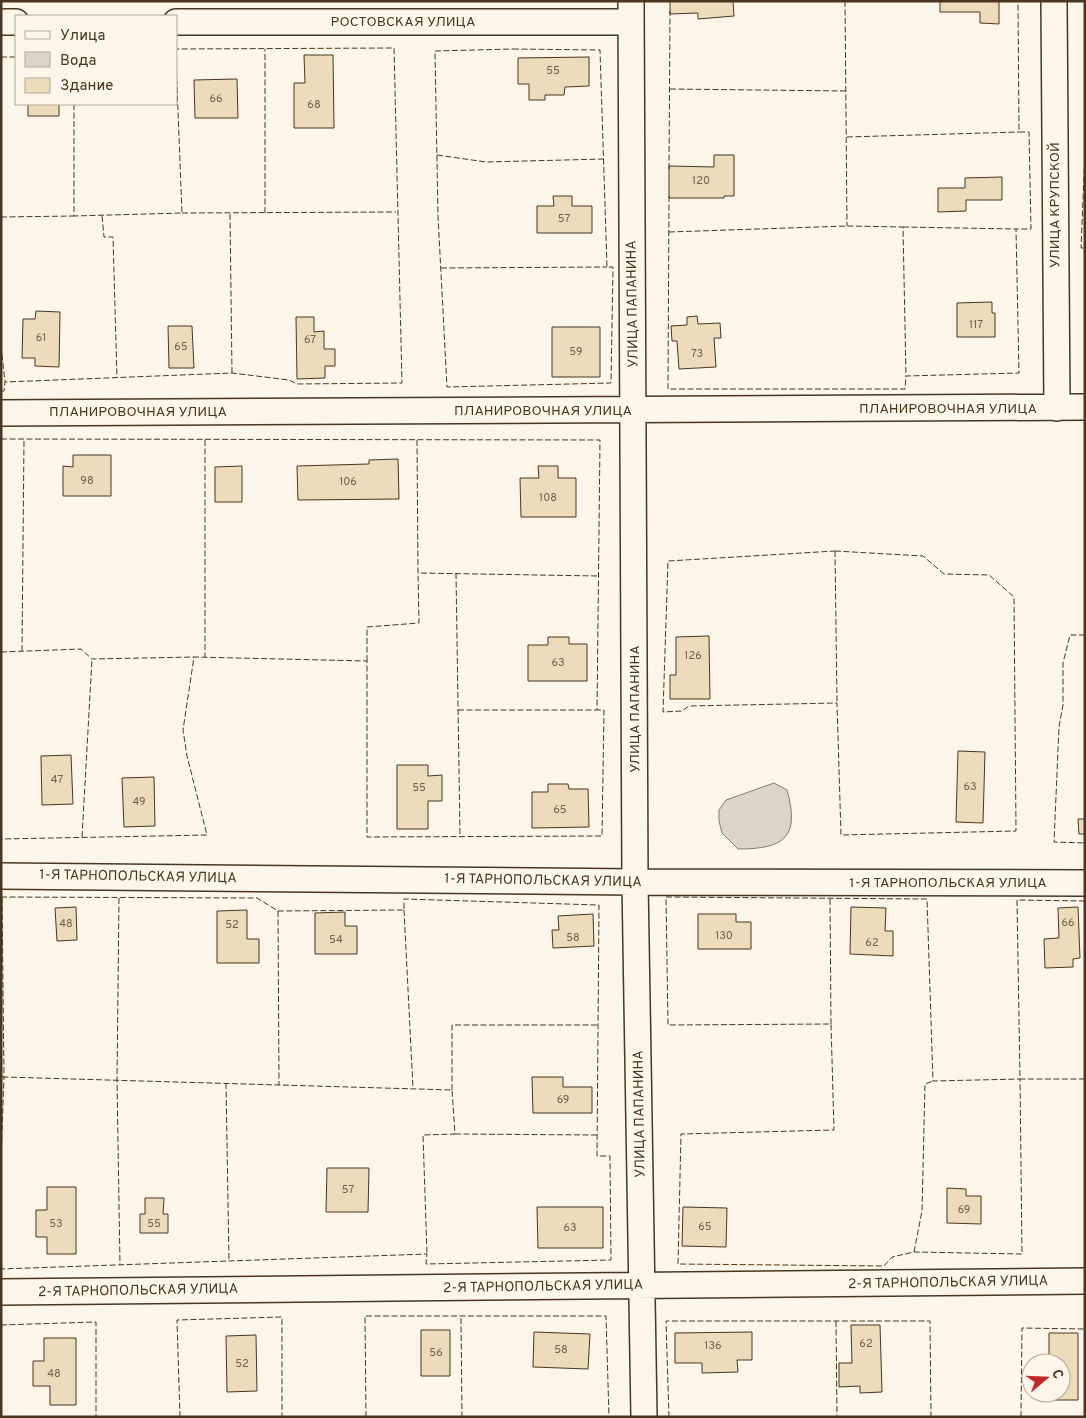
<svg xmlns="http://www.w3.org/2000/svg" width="1086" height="1418" font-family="Overpass,sans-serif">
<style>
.water{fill:#dcd4c6;stroke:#887966}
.building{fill:#ecdcbc;stroke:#4a3520}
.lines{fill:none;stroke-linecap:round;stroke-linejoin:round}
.minor-casing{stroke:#4a3520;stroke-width:28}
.minor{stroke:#fbf6e9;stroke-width:25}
.fence{stroke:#4a3520;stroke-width:1;stroke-dasharray:6 2.5;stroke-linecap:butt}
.labels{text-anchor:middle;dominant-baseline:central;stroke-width:4;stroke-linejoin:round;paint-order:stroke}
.number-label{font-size:11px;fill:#725f47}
.street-label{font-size:14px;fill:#4a3520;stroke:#fbf6e9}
</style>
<rect width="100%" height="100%" fill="#fbf6e9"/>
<path class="water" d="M774,783L787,790C800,837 785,849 738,849L722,833L719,821V810L726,800Z"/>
<path class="building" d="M670,1H733L734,16L698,19V13L670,14Z
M940,1H999V24L980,23V12H940Z
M304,55H333L334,128H294V83H305Z
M589,57V86L565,87L564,95H545V100H529V84H518V58Z
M237,79L238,118H195L194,80Z
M28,104H59V116H28Z
M714,155H734V196H724V198H669V166L714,167Z
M1002,177V200H966V211L938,212V188H965V178Z
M553,196H572V206H592V233H537V206H554Z
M992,302V313H995V337H957V303Z
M36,311L60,312L59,367L35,366V358H22L23,319H35Z
M697,316L698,324L720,323L721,338H714L716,367L679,369L677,341H672L671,326L687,325V317Z
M296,317H314V332L324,331V349H335V366H325V378L297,379Z
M168,326H192L194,368H169Z
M552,327H600V377H552Z
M73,455H111V496H63V466L73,467Z
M398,459L399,499L298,500L297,466L369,464V460Z
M242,466V502H215V467Z
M538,466H558V478H576V517H521L520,478H539Z
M709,636L710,699H670V675H676V637Z
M548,637H569V644H587V681H528V645H548Z
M958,751L985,752L983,823L956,822Z
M71,755L73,804L42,805L41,756Z
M397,765H428V776L442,775V801H428V829H397Z
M154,777L155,826L124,827L122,778Z
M548,784H568L569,789H588L589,827L532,828V792H548Z
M1078,819H1085V834H1079Z
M76,907L77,940L57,941L55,908Z
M851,907L886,908L885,931H893V956L850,954Z
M1078,907L1080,958L1073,959V967L1045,968L1044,939L1059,938L1058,908Z
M247,910V939H259V963H217V911Z
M345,912V926H357V954H315V913Z
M593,914L594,946L553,948L552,930H559L558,916Z
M698,914H736V922H751V949H698Z
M532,1077H563V1087H592V1113H533Z
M327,1168H369L368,1212H326Z
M47,1187H76V1254H47V1237H36V1210H47Z
M947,1188L966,1189V1196H981V1224L947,1223Z
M145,1198H164L163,1214H168V1233H140V1214H145Z
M537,1207H603V1248H538Z
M683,1207L727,1208L726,1247L682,1246Z
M851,1325H880L882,1392L860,1393V1386L839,1387V1363H852Z
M421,1330H450V1376H421Z
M534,1332L590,1334L588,1369L533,1367Z
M752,1332V1360H737L738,1372L702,1373V1363H675V1333Z
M1049,1333H1078V1400H1039V1393H1061V1363H1039V1356H1049Z
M256,1335L257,1391L227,1392L226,1336Z
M44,1338H76V1405H50V1386H33V1361H44Z"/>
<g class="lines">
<defs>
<path id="minor" d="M631,1L635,882L644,1417
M1054,1L1057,408
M1,22H16
M176,22H631
M1,413L1085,407
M1,876L635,882L1085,883
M1,1292L1085,1281"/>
</defs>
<use href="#minor" class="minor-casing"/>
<use href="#minor" class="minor"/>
<path class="fence" d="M845,1L847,226
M513,49L600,50L607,267H613L611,383L447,387L438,216L435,51Z
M1,57H16
M670,89L846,91
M74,104V216L182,213L176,60
M847,137L1019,132
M1085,151L1081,248H1085
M437,155L486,162L604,159
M669,169L670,11
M669,196L668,389H905L906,376L1019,373L1016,229H1031L1029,132H1019L1018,1
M182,213L396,212
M265,213V49
M230,214L232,373
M102,216L104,237H113L117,378
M1,217L74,216
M903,227L1016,229
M669,232L847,226L903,227L906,376
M441,268L607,267
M1,346L5,382
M1,391H4L5,382L232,373L289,380L297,384L402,383L394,48L176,49
M1,439L600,440L597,710H604L602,836L367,837V661L194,657L183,730L187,756L207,835L1,839
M205,440V657
M417,440L418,573L598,576
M835,551L923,556L944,574L989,575L1014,597L1016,831L841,835L837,703L689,706L682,711L663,712L668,561Z
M835,551L837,703
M456,573L460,837
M1085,635H1070L1063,663V705L1059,727L1054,842L1085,843
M22,651L24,439
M1,652L81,649L92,659L194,657
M367,661V627L419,623L418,573
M458,710H597
M82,837L92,659
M1,897L257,898L278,911L404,910V899L599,905L597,1156H610L611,1260L426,1264L427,1254L1,1269
M2,897L4,1077L452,1090L455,1134L423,1135L427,1254
M666,897L927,899L933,1081L1020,1079L1022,1254L914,1252L892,1257L884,1266L678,1264L681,1134L834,1130L831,1024L668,1025Z
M119,898L117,1080L120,1265
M830,899L831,1024
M1085,901L1017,900L1020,1079H1085
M404,910L413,1088
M278,911L279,1085
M1,1077H4L1,1158
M226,1083L229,1261
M452,1090V1025H598
M455,1134L597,1135
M914,1252L922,1211L925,1084L933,1081
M461,1318L462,1417
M836,1321L837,1417
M1,1325L96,1322V1417
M180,1417L177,1320L282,1317V1417
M366,1417L365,1316H606L609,1417
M669,1417L666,1321H930L931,1417
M1021,1417L1022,1328L1085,1329"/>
</g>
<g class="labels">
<g class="number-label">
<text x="553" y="71">55</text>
<text x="216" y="99">66</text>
<text x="314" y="105">68</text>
<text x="701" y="181">120</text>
<text x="564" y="219">57</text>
<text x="976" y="325">117</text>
<text x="41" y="338">61</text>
<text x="310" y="340">67</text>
<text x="181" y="347">65</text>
<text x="576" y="352">59</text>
<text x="697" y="354">73</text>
<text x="87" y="481">98</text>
<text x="348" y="482">106</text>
<text x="548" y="498">108</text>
<text x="693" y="656">126</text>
<text x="558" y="663">63</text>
<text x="57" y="780">47</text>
<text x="970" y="787">63</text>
<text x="419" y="788">55</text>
<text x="139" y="802">49</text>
<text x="560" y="810">65</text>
<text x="1068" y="923">66</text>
<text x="66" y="924">48</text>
<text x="232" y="925">52</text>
<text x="724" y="936">130</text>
<text x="573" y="938">58</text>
<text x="336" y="940">54</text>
<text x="872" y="943">62</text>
<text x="563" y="1100">69</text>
<text x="348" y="1190">57</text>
<text x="964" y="1210">69</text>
<text x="56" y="1224">53</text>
<text x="154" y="1224">55</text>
<text x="705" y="1227">65</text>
<text x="570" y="1228">63</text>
<text x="866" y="1344">62</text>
<text x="713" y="1346">136</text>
<text x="561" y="1350">58</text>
<text x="436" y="1353">56</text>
<text x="242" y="1364">52</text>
<text x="54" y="1374">48</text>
</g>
<g class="street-label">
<text x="403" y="22">РОСТОВСКАЯ УЛИЦА</text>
<text transform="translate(1055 205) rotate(-90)">УЛИЦА КРУПСКОЙ</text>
<text transform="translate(633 304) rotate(-91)">УЛИЦА ПАПАНИНА</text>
<text x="948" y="409">ПЛАНИРОВОЧНАЯ УЛИЦА</text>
<text x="543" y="411">ПЛАНИРОВОЧНАЯ УЛИЦА</text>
<text x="138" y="412">ПЛАНИРОВОЧНАЯ УЛИЦА</text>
<text transform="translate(635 709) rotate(-90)">УЛИЦА ПАПАНИНА</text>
<text transform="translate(138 877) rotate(1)">1-Я ТАРНОПОЛЬСКАЯ УЛИЦА</text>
<text transform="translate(543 881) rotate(1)">1-Я ТАРНОПОЛЬСКАЯ УЛИЦА</text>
<text x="948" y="883">1-Я ТАРНОПОЛЬСКАЯ УЛИЦА</text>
<text transform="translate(640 1114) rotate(-91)">УЛИЦА ПАПАНИНА</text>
<text transform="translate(948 1283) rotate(-1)">2-Я ТАРНОПОЛЬСКАЯ УЛИЦА</text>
<text transform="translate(543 1287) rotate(-1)">2-Я ТАРНОПОЛЬСКАЯ УЛИЦА</text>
<text transform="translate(138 1291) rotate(-1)">2-Я ТАРНОПОЛЬСКАЯ УЛИЦА</text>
</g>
</g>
<rect width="1086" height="1418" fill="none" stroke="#4a3520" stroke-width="5"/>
<rect x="15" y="15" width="162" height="90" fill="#fbf6e9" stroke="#b4a999"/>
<rect x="25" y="31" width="25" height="8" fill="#fbf6e9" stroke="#b4a999"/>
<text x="60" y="40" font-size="15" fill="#4a3520">Улица</text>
<rect x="25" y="52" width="25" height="15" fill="#dcd4c6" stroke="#b4a999"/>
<text x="60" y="65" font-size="15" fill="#4a3520">Вода</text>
<rect x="25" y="78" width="25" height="15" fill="#ecdcbc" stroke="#b4a999"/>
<text x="60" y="90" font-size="15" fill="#4a3520">Здание</text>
<g transform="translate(1046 1378) rotate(71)"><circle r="24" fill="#fbf6e9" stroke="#b4a999"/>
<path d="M0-4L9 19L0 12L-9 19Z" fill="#c62828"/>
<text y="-8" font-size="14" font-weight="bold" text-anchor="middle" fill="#4a3520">С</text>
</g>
</svg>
